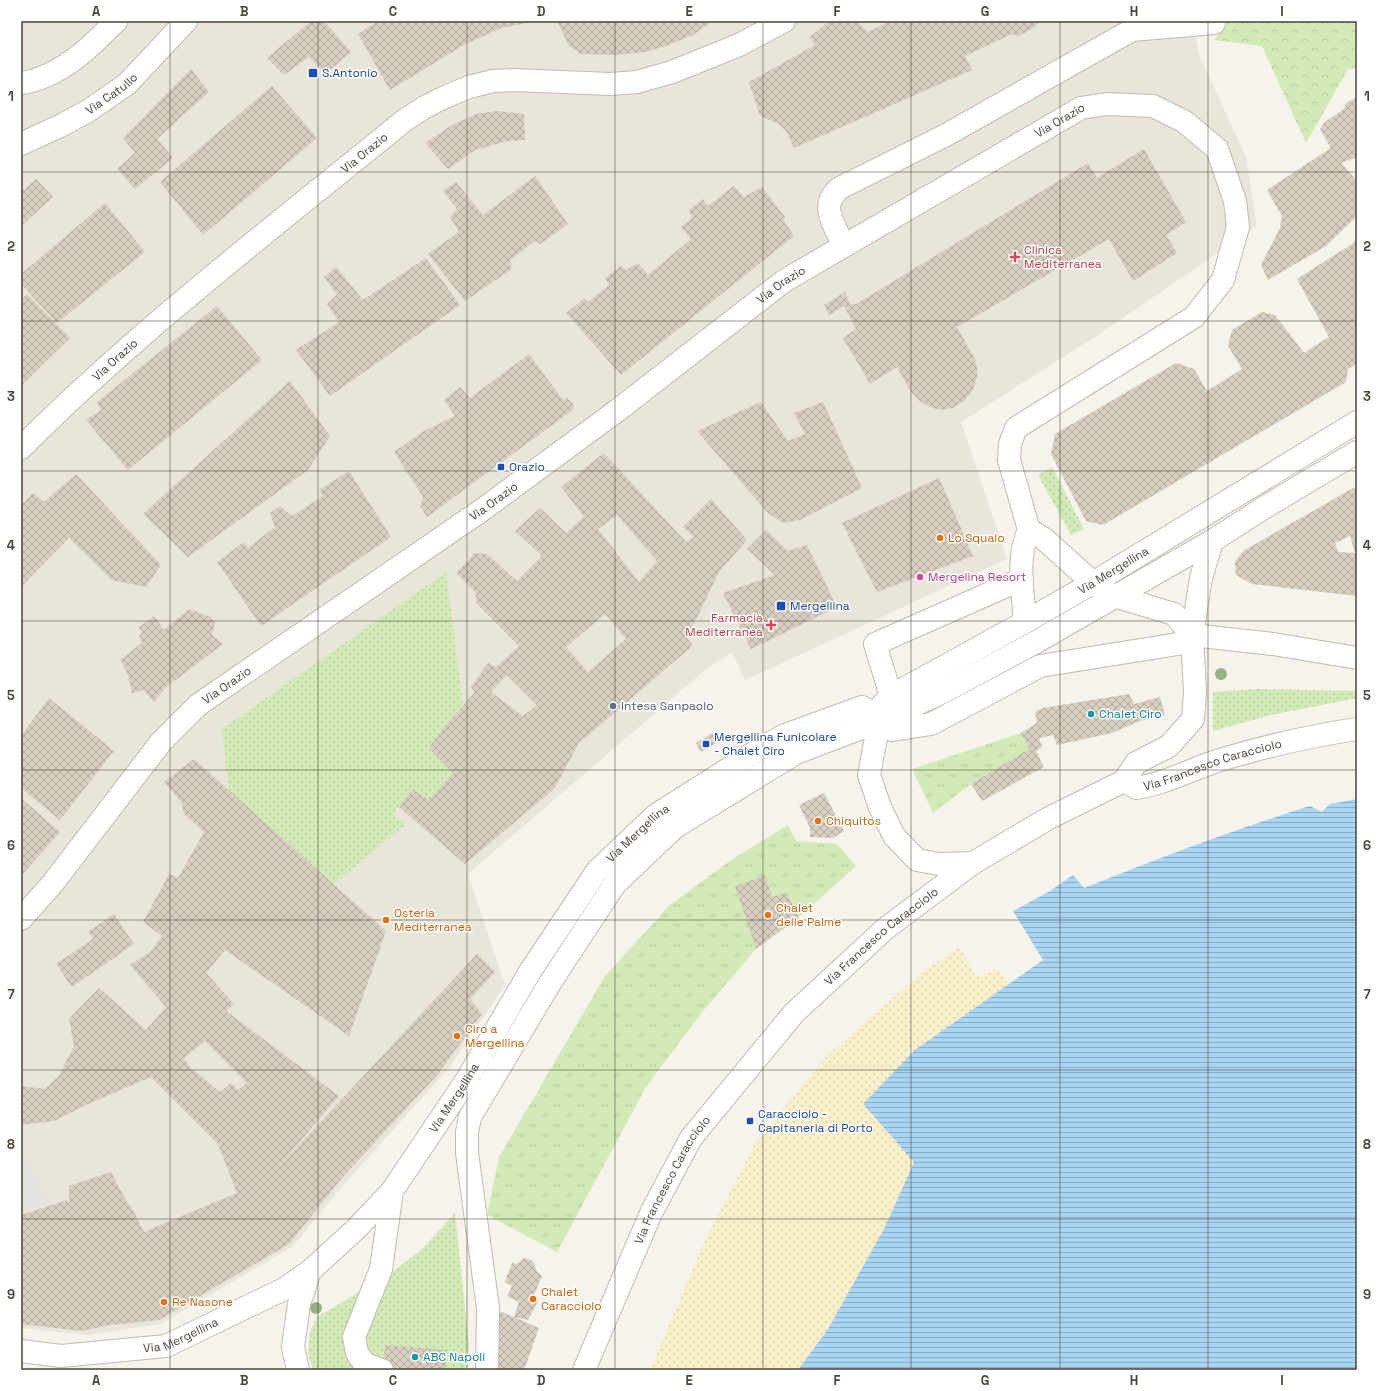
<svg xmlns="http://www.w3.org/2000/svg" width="1378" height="1391" font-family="'Space Grotesk',sans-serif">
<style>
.residential{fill:#eae5da}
.grass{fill:url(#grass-dots)}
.forest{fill:url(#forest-crowns)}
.sand{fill:url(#sand-dots)}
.park{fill:url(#park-tufts)}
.parking{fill:#e5e3e0}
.water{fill:url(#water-rules)}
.building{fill:url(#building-cross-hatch);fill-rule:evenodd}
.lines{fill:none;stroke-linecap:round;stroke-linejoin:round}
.minor-casing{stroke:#c2bbae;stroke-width:24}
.minor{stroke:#fff;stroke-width:22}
.tree{fill:#97b381}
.grid{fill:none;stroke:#4b4439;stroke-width:1;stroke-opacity:0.55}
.transit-dot{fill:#1a4fb4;stroke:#fff;stroke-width:1.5}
.health-dot{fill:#e0444e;stroke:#fff;stroke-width:1.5}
.food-dot{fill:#e8710a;stroke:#fff;stroke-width:1.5}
.hotel-dot{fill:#d1479c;stroke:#fff;stroke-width:1.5}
.service-dot{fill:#5c6f8a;stroke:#fff;stroke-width:1.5}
.culture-dot{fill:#0f9aa8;stroke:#fff;stroke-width:1.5}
.labels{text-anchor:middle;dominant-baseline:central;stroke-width:3;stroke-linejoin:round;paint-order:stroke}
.transit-label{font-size:12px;fill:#164399;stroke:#fff;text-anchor:start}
.street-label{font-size:12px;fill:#4b4439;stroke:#fff}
.health-label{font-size:12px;fill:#be3a42;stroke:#fff;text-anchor:start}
.food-label{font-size:12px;fill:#c56008;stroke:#fff;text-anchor:start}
.hotel-label{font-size:12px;fill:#b23c85;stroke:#fff;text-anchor:start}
.service-label{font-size:12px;fill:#4e5e75;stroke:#fff;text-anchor:start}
.culture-label{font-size:12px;fill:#0d838f;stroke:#fff;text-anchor:start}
.neatline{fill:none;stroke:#4b4439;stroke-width:1.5}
.grid-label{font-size:13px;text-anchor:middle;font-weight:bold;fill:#4b4439}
</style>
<defs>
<pattern id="grass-dots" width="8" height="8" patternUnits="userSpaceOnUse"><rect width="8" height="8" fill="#d2eab5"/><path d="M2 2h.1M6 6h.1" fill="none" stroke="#b6ca9c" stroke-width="1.8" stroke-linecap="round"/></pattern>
<pattern id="forest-crowns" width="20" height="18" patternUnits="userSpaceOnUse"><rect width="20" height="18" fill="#d2eab5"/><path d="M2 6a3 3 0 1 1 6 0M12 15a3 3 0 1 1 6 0" fill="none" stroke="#b6ca9c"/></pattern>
<pattern id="sand-dots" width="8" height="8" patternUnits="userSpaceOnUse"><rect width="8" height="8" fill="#f9efc9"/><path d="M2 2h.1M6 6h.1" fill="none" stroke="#d7cead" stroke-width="1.8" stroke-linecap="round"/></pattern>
<pattern id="park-tufts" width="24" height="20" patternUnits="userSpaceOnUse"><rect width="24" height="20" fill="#d2eab5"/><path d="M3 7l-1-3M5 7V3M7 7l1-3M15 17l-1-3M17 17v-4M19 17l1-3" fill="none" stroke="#b6ca9c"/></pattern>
<pattern id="water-rules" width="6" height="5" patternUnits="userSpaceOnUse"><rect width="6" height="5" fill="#a9d4f2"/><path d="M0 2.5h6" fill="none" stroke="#8caec5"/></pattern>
<pattern id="building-cross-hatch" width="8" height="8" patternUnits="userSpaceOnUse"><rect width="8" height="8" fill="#d8cfc1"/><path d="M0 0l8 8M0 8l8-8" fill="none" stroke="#b1aa9e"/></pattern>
</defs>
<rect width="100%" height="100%" fill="#f6f3ec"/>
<path class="residential" d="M21,21H1192L1200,57L1246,157L1257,226L1101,333L961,422L1007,559L745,680L732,652L705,670L468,874L505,985L449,1068L346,1182L293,1246L161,1324L86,1335L21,1328Z"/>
<path class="grass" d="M1052,467L1084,529L1071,535L1038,475Z
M446,572L463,705L443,728L429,748L453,773L429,800L412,789L393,814L406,824L334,884L229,791L222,729Z
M1255,689L1357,691V698L1271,715L1213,731V692Z
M455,1213L469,1345L467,1370H313L308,1354L310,1331L317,1317L391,1273L421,1250Z"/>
<path class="forest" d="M1228,21H1357V68L1348,69L1306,143L1262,46L1214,40Z"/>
<path class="sand" d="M959,947L976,977L998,969L1008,985L915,1050L914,1162L885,1227L828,1329L798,1370H650L706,1238L754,1146L824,1059L919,975Z"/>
<path class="park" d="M1021,733L1029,749L971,784L933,813L912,769Z
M788,825L796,841L837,844L856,866L799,917L756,949L703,1011L646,1087L557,1252L487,1215L499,1157L605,976L670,905L731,860Z"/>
<path class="parking" d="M21,1146L48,1202L21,1211Z"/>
<path class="water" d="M1357,799V1370H798L828,1329L885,1227L914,1162L863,1104L915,1050L1043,960L1013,911L1050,891L1073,875L1084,888C1159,858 1233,830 1310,806L1322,812L1330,804Z"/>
<path class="building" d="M311,21H324L351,52L325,74L309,57L284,75L267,58Z
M378,21H533V22L501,28L464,45L390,90L358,34Z
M557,21H713L693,35L666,46L644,52L617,55L581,54L569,46Z
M829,21H857L868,32L890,21H1042L1030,30L1018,36L1012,34L965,56L972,70L794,148L786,131L779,124L760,116L749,82L815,45L810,37Z
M191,69L209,92L157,139L173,158L135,189L117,169L135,153L123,138Z
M272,86L317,138L203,235L160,182Z
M1357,97V157L1341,163L1357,181V216L1326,246L1268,280L1261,265L1280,228L1282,216L1267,190L1331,148L1320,129L1325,122L1344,109L1346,103Z
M497,111L524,114L525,140L507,141L475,150L448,169L425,143L452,125L476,114Z
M1144,149L1186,222L1166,235L1177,253L1133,281L1109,239L957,327L975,359L978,373L973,390L964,401L953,408L940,410L930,407L920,401L911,392L897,367L870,384L843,338L856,329L844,306L829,315L824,305L845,292L850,304H856L1088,163L1097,178Z
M535,176L568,224L540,244L535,241L510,260L512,269L465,301L428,254L459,232L450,217L457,209L443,191L456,182L483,215Z
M36,179L53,197L21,226V187L24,190Z
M734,186L744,197L762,187L785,217L783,220L794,236L621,375L566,313L585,298L588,302L609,285L605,278L621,266L626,270L638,263L648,275L691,239L681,227L692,218L689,210L703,199L708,206Z
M105,203L145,252L57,323L21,284V274Z
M1357,237V364L1348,369L1346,382L1103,525L1086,521L1051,454L1055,434L1176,363L1194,369L1207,391L1242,369L1228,346L1232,330L1262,312L1275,315L1304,353L1329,337L1297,279L1352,244Z
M426,258L460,305L330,396L296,350L339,322L327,304L337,295L324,277L336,267L363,300Z
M27,294L70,338L21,386V300Z
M217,306L262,360L128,470L86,420L101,410L97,402Z
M529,354L563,400L567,398L573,404L574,409L427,517L420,506L423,497L394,452L424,431L455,416L444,400L460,387L470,398Z
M290,381L330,436L308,470L188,557L143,514Z
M761,402L788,441L805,434L794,413L823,402L862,488L800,520L783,523L768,513L697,431Z
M604,453L686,542L694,537L683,527L711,499L747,540L719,572L687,638L692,644L689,649L579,743L554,789L465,864L399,807L412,789L429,800L453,773L429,748L443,728L475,692L471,687L488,663L496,667L519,646L477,604L475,592L456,573L475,553L487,554L517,581L542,556L515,531L540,508L566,533L584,517L561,487ZM617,515L657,561L639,582L598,529ZM605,614L626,639L588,672L566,647ZM507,675L537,705L523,716L491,692Z
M349,471L391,537L261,626L217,562L244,542L248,548L275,527L270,513L280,506L292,516L323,496L319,490Z
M76,474L161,565L146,587L112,580L69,538L21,587V505L33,493L44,502Z
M939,478L973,556L877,592L842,523Z
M1357,486V596L1252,584L1236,575L1235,562L1243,551ZM1350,536L1355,553L1338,552L1335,543Z
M766,530L788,551L807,545L837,607L751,649L723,593L775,575L747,549Z
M189,609L208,616L215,622L212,635L223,644L165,688L154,702L143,690L132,693L127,672L120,660L142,643L139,637L142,633L139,627L154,616L164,630Z
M1129,694L1134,704L1160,697L1165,715L1140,721L1112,733L1057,745L1053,735L1039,738L1042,747L1036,751L1044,767L982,801L971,784L1029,749L1021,733L1037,723L1035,712L1043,708Z
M49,698L114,751L60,820L21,788V736Z
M713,733L718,742L701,752L696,743Z
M194,759L386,931L349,1036L225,950L206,973L234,1004L226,1011L339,1096L273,1173L477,954L495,972L470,999L482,1014L438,1074L341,1179L289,1244L159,1320L110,1325L81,1331L21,1324V1215L67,1200L69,1204V1186L111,1172L124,1197L133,1210L144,1232L237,1193L218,1144L151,1077L90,1103L54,1121L21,1125V1086L45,1089L59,1076L74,1046L69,1019L99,988L146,1030L166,1007L130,965L150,952L162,936L143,922L169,874L178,878L204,832L184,814L182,803L164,782ZM205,1041L247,1083L238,1090L231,1083L220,1092L190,1067L184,1058Z
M824,793L844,831L833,838L810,837V828L799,805Z
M21,798L60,832L21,876Z
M765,876L772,897L786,893L799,917L756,949L735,886Z
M114,914L134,944L72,987L56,964L93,939L88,932Z
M524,1258L533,1261L537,1272L542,1276L534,1295L538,1301L528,1320L514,1317L519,1302L507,1296L512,1286L505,1282L512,1263L517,1264Z
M494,1312H502L539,1328L524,1370H490Z
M385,1345L447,1350L445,1370H383Z"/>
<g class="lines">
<defs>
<g id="minor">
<path d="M21,83C59,78 91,47 116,21"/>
<path id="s1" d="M21,144L62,125L88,111L127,84L186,21"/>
<path d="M844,246C835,226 818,205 840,188L946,135L1132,30L1214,23"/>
<path id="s2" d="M21,448C140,329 275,226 405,120L425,107L447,96L469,87L493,81L514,80L610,84L637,82L672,72L739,45L784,21"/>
<path d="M1029,530L1043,538L1093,583L1114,596L1174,614L1192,635L1273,644L1357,658"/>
<path d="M891,696L875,644L1022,579"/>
<path id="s3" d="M1124,781L1136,788C1164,784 1190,770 1217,761C1262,747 1310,736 1357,729"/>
<path id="s4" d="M973,863L939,864L917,860L894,836L880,807L869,775L882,705L891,696L1025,622L1093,583L1357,422"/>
<path id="s5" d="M21,919L53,883L161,742L198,705L482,510L618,410L784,281L1081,108L1106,104L1153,106L1185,122L1217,149L1235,201L1238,227L1223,280L1194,317L1016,428L1010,444L1009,460L1029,530C1016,557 1023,593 1025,622"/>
<path id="s6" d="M21,1351L61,1356L166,1346L284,1289L310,1271L356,1229L392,1191L466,1081L531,970L597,871L656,815L763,747L785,735L862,707C873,713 882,723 892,730L931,724L1040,666L1178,644L1192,635"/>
<path d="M298,1370L293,1347L299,1304L310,1271"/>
<path d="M382,1370L365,1364L357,1353L354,1337L381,1269L392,1191"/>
<path d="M487,1370L488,1308L467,1153V1132L470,1117L550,983L615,884L675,827L796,753L880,721L943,692L1036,642L1212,541L1262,509L1357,452"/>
<path id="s7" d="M584,1370L651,1213L691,1138L794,1013L885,929L973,863L1049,818L1124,781L1136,763L1169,746L1193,719L1195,692L1192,635L1201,578L1212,541"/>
</g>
</defs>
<use href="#minor" class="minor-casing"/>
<use href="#minor" class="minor"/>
</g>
<g class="tree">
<circle cx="1221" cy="674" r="6"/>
<circle cx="316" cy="1308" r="6"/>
</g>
<path class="grid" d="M170,21V1370M318,21V1370M467,21V1370M615,21V1370M763,21V1370M911,21V1370M1060,21V1370M1208,21V1370M21,172H1357M21,321H1357M21,471H1357M21,621H1357M21,770H1357M21,920H1357M21,1070H1357M21,1219H1357"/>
<g class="transit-dot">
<rect x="308" y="68" width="10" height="10" rx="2"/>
<rect x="497" y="463" width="8" height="8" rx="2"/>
<rect x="776" y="601" width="10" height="10" rx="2"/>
<rect x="702" y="740" width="8" height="8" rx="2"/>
<rect x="746" y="1117" width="8" height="8" rx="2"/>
</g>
<g class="health-dot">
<path d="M1013 251h4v4h4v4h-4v4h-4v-4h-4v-4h4z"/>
<path d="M769 619h4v4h4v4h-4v4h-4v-4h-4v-4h4z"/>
</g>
<g class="food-dot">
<circle cx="940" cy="538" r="4"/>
<circle cx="818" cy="821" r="4"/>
<circle cx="768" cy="915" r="4"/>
<circle cx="386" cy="920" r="4"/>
<circle cx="457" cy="1036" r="4"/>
<circle cx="533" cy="1299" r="4"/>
<circle cx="164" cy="1302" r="4"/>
</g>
<circle class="hotel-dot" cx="920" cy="577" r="4"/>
<circle class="service-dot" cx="613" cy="706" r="4"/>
<g class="culture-dot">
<circle cx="1091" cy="714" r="4"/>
<circle cx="415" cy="1357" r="4"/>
</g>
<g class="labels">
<g class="transit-label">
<text x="322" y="73">S.Antonio</text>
<text x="509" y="467">Orazio</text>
<text x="790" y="606">Mergellina</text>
<text x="714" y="737">Mergellina Funicolare<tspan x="714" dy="14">- Chalet Ciro</tspan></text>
<text x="758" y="1114">Caracciolo -<tspan x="758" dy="14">Capitaneria di Porto</tspan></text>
</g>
<g class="street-label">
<text stroke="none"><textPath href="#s1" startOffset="104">Via Catullo</textPath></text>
<text stroke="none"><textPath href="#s5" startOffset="1321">Via Orazio</textPath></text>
<text stroke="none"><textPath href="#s2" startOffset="453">Via Orazio</textPath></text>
<text stroke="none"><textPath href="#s5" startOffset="997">Via Orazio</textPath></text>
<text stroke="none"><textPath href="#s2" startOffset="129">Via Orazio</textPath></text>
<text stroke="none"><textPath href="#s5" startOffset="637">Via Orazio</textPath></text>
<text stroke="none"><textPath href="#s4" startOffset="495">Via Mergellina</textPath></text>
<text stroke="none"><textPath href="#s5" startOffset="313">Via Orazio</textPath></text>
<text stroke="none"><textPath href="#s3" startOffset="94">Via Francesco Caracciolo</textPath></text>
<text stroke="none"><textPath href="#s6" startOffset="859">Via Mergellina</textPath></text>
<text stroke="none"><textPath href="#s7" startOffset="534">Via Francesco Caracciolo</textPath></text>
<text stroke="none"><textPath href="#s6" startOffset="535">Via Mergellina</textPath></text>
<text stroke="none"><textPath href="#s7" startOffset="210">Via Francesco Caracciolo</textPath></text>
<text stroke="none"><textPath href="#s6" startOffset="163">Via Mergellina</textPath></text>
</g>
<g class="health-label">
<text x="1024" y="250">Clinica<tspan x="1024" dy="14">Mediterranea</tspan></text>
<text x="763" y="618" text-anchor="end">Farmacia<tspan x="763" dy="14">Mediterranea</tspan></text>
</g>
<g class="food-label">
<text x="948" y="538">Lo Squalo</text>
<text x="826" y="821">Chiquitos</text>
<text x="776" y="908">Chalet<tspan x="776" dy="14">delle Palme</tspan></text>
<text x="394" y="913">Osteria<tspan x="394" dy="14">Mediterranea</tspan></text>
<text x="465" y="1029">Ciro a<tspan x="465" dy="14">Mergellina</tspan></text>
<text x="541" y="1292">Chalet<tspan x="541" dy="14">Caracciolo</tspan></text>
<text x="172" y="1302">Re Nasone</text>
</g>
<g class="hotel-label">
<text x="928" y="577">Mergelina Resort</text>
</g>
<g class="service-label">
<text x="621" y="706">Intesa Sanpaolo</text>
</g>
<g class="culture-label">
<text x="1099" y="714">Chalet Ciro</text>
<text x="423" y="1357">ABC Napoli</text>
</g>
</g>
<rect width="1378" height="1391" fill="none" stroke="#ffffff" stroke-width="44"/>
<rect x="22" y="22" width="1334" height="1347" class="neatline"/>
<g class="grid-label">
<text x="96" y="16">A</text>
<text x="244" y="16">B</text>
<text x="393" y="16">C</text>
<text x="541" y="16">D</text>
<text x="689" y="16">E</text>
<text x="837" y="16">F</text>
<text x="985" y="16">G</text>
<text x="1134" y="16">H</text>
<text x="1282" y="16">I</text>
<text x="11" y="101">1</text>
<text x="1367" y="101">1</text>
<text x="11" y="251">2</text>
<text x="1367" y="251">2</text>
<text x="11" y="401">3</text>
<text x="1367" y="401">3</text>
<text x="11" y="550">4</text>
<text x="1367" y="550">4</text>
<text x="11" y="700">5</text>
<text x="1367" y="700">5</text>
<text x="11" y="850">6</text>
<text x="1367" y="850">6</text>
<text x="11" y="999">7</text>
<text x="1367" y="999">7</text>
<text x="11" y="1149">8</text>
<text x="1367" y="1149">8</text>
<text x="11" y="1299">9</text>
<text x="1367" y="1299">9</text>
<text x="96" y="1385">A</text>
<text x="244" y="1385">B</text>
<text x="393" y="1385">C</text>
<text x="541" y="1385">D</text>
<text x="689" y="1385">E</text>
<text x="837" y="1385">F</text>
<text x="985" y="1385">G</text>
<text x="1134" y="1385">H</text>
<text x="1282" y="1385">I</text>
</g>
</svg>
